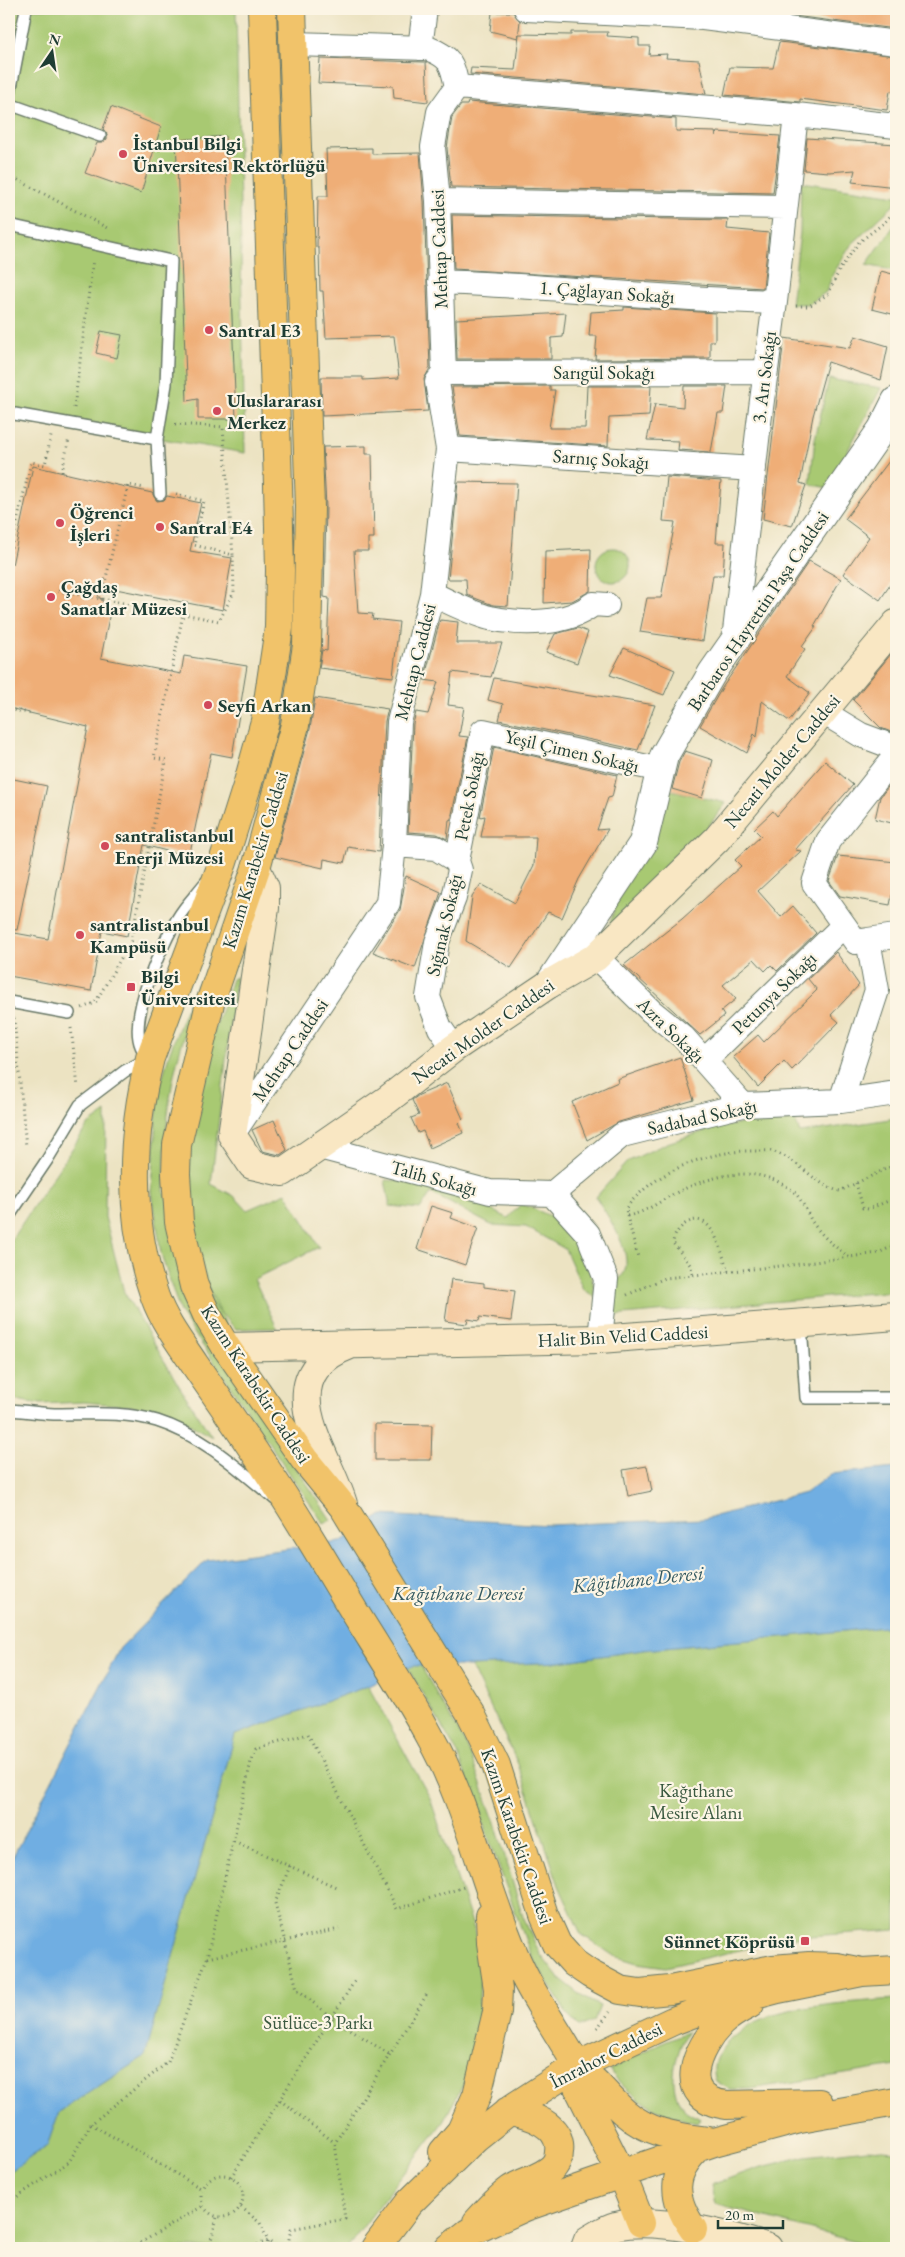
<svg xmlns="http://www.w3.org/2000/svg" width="905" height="2257" font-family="'EB Garamond',serif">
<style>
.green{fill:#a8c972;stroke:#648353}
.water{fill:#6faee2;stroke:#47768b}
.building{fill:#efae77}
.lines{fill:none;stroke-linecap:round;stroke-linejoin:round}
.service-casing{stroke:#677766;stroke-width:14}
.minor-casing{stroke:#677766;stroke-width:26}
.tertiary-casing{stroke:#677766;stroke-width:30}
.secondary-casing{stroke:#677766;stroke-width:30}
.primary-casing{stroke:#677766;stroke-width:30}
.path{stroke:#677766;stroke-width:3;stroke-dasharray:1 4;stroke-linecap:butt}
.service{stroke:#fff;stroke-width:11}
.minor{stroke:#fff;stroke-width:24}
.tertiary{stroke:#fff;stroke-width:28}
.secondary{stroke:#f9e7c3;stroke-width:28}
.primary{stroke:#f1c36a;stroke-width:28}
.poi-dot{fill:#d1495b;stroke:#fcf5e5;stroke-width:2}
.labels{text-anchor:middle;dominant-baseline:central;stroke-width:4.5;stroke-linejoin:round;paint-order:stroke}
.poi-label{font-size:19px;font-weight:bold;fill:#1f3d34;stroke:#fcf5e5;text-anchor:start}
.street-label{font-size:19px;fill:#1f3d34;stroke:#fcf5e5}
.park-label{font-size:19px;fill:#3a5940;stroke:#fcf5e5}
.water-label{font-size:20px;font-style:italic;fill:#335960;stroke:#fcf5e5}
</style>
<rect width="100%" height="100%" fill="#fcf5e5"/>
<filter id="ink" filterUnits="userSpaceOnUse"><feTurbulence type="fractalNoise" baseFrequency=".02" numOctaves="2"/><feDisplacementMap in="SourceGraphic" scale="10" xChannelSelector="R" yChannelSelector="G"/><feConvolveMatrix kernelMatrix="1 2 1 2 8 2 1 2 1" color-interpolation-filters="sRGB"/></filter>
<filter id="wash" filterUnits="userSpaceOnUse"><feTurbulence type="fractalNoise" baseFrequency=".0096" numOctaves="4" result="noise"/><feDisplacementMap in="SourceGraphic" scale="20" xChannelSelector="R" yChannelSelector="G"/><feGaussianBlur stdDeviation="1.12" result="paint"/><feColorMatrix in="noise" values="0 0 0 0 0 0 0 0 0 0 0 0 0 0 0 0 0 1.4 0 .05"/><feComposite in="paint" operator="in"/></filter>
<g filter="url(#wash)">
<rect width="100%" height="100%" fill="#ece3c2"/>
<path class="green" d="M9,9H236L245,453L9,413Z
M801,182L896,196V203L851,245L833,274L826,292L809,304H791L800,233Z
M896,223V271L866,265Z
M829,379L881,388L828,488L810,484L815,439Z
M596 565a17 17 0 1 1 34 0a17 17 0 1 1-34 0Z
M662,788L726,803L685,857L609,927L623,880Z
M236,977L211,1184L234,1196L247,1210L286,1193L319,1247L254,1279L277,1328L236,1329L212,1304L190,1219L189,1169L193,1118L209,1046L232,979Z
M196,984L201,986C190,1018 178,1051 172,1085C166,1121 164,1157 164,1193L286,1452L331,1520L324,1524L180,1312L161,1254L152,1191L156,1119L161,1083L170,1051Z
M106,1112L105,1217L124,1292L179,1386L212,1437L169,1413L129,1406L84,1402L41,1404L9,1399V1243L88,1125Z
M896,1118V1291L612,1316L611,1288C615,1283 621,1278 624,1273C634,1252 606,1214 596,1197L627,1162L667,1143L715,1128L760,1121L795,1120L800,1133Z
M385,1180L400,1181L453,1192L508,1218L521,1204C541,1212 565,1220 578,1237C588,1248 593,1282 595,1297L583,1289L565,1249L526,1227L491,1225L431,1193L420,1209L390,1206Z
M896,1626V1930L796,1937L666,1967L637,1963L614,1956L581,1934L559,1886L518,1764L471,1666L559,1662L643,1650Z
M411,1649L467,1746L496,1826L523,1917L540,1954L557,1976L586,1999L600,2006L594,2021L579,2027L568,2016L531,1955L458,1754L400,1655Z
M368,1686L430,1798L477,1938L481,1971L476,2043L463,2085L443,2122L347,2248H9V2172L47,2146L59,2112L145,2056L235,1735Z
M896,1999V2066L750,2089H729L716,2081C710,2064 718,2050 732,2039C738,2034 744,2029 750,2025C784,2005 857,2002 896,1999Z
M687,2032C676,2054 666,2086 683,2108C687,2113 695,2116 700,2119L697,2123C667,2117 625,2097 610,2069L660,2043Z
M867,2149L896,2151V2248H878L715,2204L711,2185L758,2168L806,2156Z"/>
<path class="water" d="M896,1468V1626L643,1650L559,1662L471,1666H413L368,1686L235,1735L145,2056L59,2112L47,2146L9,2172V1864L120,1648L207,1560L340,1542L382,1515L549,1525L703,1519L805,1493L831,1474Z"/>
<g id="blocks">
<path class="building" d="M787,9H896V29L786,15Z
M492,12H513L520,21L518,38L490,31Z
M571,32H608L607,36L639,38V46H650L649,55L667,54L666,58L699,60L706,94L470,74L471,68L515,70L519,34L571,35Z
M779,42L896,56V92L890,91L887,110L800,99V102L724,95L730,67L773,68Z
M320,59L424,62H426L428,102L394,98L393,86L318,83Z
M468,102L676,119V131L715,132L716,136L717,132L780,136L773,193L451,187L447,148L452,117L461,105H467Z
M111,107L161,127L141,193L85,173L97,143H102L107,139V134L103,129Z
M225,136L236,419H198V399L187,401L176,140Z
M807,138L896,144V187L852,182L855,170L829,172L804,170Z
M372,148V154L420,153L424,202L430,368L424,379L428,411L322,416L321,377H363V380L399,378L394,336L326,338L323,291H320L319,248H317L318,196H328L326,149Z
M452,215L728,220L727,229L769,233L763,288L454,269Z
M881,271L896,275V315L872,309Z
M624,307L715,313V341H710V358L595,359L597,336H589L591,312L624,310Z
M566,313L563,337L551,338V359H457L456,319Z
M101,331L122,335L117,358L96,353Z
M855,336L888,346L881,380L828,362L813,416L800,483L806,485L792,526L763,519L784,338L850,348Z
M550,386V390H555L549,428H585L587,386H651L649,416L609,418L608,446L460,436L452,387Z
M684,386H727L723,413H718L711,452L678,450L679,441L647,440L655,404L683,407Z
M366,446V454H372L374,538H368V551H354L358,613L373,614L372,619L399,622L393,677L319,668L322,650L327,651L329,598L324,597L326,507L323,447Z
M896,452V576L880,600L843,574L869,537L845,519Z
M33,466L152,493L157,501L164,500L167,496L201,503L190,551L232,558L223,610L90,584L110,612L101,658L181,674L184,656L247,666L232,757L211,753L189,857L144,845L127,936L102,931L91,991L9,976V932L48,939L88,727L9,708V568L12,565Z
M667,477L721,481L716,543H725L723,575H713L703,641L640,632L647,598H661L675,522L663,521Z
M458,482L517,483L508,606L493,605L467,595L466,579H448Z
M591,549L590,591L572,601L544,603L545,551Z
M809,561L841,579L814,626L816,627L802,647L805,649L787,676L810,693L789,721L762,701L757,737L754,734L747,753L700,726L722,688Z
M440,620L458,622L456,643H502L491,677L452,672L448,705L464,707L459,736L468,737L451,819L449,820L447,839L437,834L408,832L413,724L416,712L428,714L438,682L424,680Z
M578,628L588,632L577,663L546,652L555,634Z
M624,648L675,670L664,695L610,675Z
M896,648V727L891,732L881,728L853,700Z
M494,678L573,692L655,705L638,750L499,720L503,704L488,700Z
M315,698L388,709L385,721L379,852L348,847L344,863L324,859L323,868L275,857L310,729Z
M494,747L617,775L612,797L608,798L597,830L608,829L579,879L562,918L548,912L511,968L466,941L472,897L481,884L515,903L534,865L536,837H481L485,816L480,817Z
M685,751L713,760L702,798L672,789L679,762Z
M825,761L853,785L795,850L801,851L758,891L781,917L793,906L816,933L777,971L771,965L765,971L754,959L723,985L736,999L721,1011L724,1016L700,1035L624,965L682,919L741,866L735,860L761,836L754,829L773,811L777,816Z
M896,777V824L875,819L880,797Z
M9,778L47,786L17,930L9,929Z
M838,856L896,862V895H892L890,905L840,896L829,881Z
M406,876L441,892L415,968L373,952L400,910Z
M836,952L859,985L831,1015L839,1022L792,1070L784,1061L758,1087L733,1057L758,1035L764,1042L817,990L808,979Z
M680,1057L694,1100L619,1122L587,1140L572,1102L618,1082L617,1079Z
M447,1083L463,1119L459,1123L463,1133L430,1148L423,1131L418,1133L411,1118L419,1115L412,1100L419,1095Z
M274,1120L287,1150L280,1155L262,1151L252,1130Z
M431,1206L453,1213L451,1218L478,1228L465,1265L417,1249Z
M451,1279L484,1283V1287L515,1291L511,1321L480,1317L479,1321L468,1319L467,1324L445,1321Z
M375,1424L432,1425L431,1460H375Z
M647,1466L652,1491L628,1496L623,1470Z"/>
</g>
</g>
<g filter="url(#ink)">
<use href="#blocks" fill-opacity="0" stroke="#677766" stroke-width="1"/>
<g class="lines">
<defs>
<path id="service" d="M9,98L26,9
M9,104L100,136
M9,225L171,261L166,384L157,439L160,494
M9,413L157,439
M9,1002L69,1013
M9,1216L47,1160L80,1105L125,1071L150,1058C148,1055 142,1050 141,1046C128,1016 165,934 184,909C191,900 199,891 206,882
M801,1324L806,1398H896
M9,1410C24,1411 39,1413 54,1414C88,1414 125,1411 157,1421C202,1435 239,1469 275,1499"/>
<path id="minor" d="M526,9L703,18L896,43
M294,44L427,48C451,57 452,63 457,87L796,115L896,126
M420,48L425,9
M438,201L785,207
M440,282C552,286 663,299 775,302
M444,373L765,372
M448,449L754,469
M432,594C450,602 470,613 490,618C521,625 568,625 593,604L607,605
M734,640L759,423L775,302L796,115
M823,712L861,735L896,748
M394,845L436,848L457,861L460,870L454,898L437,942L428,997L440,1028L454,1048
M457,861L483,731L661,770
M868,940L856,942L814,883L828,841L896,755
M596,957L651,1011L683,1037L743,1105
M704,1061L844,925
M841,1101L896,1093
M232,1135L388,903L394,845L399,722L432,594L448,449L437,382L444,373L438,201L433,147L439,112L457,87
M319,1147L490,1192L552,1194
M600,1339L606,1279L588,1234L552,1194L622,1135L743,1105L841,1101L877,990L868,940L896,936"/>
<path id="tertiary" d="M549,984L643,843L664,756L712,673L882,429L896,401"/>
<path id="secondary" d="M256,868L265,888V908L232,1135L252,1165L283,1172L387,1100L454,1048L549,984L596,957L717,839L896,624
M226,1347L600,1339L896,1316
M343,1504C327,1450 266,1377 350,1345
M585,2248L588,2240C597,2235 607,2228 616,2226C655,2216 729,2235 768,2248"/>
<path id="primary" d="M262,9L278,485L280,570L279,628L265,721L247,786L223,862L150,1058C130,1136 128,1220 155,1297C164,1322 181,1344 195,1365C218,1398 240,1430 262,1463C295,1511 324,1562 354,1611C380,1653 407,1694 430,1737C470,1808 484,1889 518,1963C534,1999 558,2031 577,2066C595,2079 607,2097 624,2112C650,2135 681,2137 714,2142
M292,9L310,507L307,645L295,725L256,868L210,1003L177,1145L176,1174L179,1222L194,1286L207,1315L226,1347L304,1459L344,1508L471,1714L496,1765L544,1915L557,1944L574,1963L590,1974L620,1990L640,1993L670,1990L773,1969L809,1966L837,1967L862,1972
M750,2004C740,2009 729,2015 721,2023C696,2048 674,2099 727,2105L819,2103
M577,2066L576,2083L621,2173L641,2223
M443,2152L461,2131L477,2095L497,2012L498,1989L491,1943L490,1916
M477,2222C487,2211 498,2199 510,2190C524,2180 542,2179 554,2166C557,2162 559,2157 559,2152C563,2125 529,2114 508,2111
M693,2229C672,2198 670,2173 699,2147
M375,2248L409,2203L475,2138L514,2107L577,2066L673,2021L713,2006L778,1989L862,1972L896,1970
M449,2248L468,2233L525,2207L714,2142L800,2119L896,2102"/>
</defs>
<use href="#service" class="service-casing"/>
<use href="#minor" class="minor-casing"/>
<use href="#tertiary" class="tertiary-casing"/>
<use href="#secondary" class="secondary-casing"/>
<use href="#primary" class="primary-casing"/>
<path class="path" d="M9,175L109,229
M796,306H809L828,294L840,269L859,242L884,223L896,210
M74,408L93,260
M175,424L223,427L233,555
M62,472L69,438
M176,494L204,501L194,545L233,555L234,592L219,621L183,614
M9,557L31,462L45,465L51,436
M58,591L183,614L154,758L166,760L131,941L95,1003L82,1008
M101,599L128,485L145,488
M9,709L33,714
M14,1018L26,1147
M71,1028L78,1087
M856,1183L863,1208L868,1209L896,1198
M627,1216L638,1257
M849,1257C834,1246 821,1236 811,1220C806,1210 801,1198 793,1191C755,1161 707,1176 668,1197C655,1205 643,1213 627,1216L626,1208C656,1170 711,1149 759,1151C764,1151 770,1150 774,1152C799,1159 815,1186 840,1191L896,1164
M692,1274L691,1266L673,1243C673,1237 679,1228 685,1224C713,1206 722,1256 728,1271
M627,1295L665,1278L800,1264L878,1253L896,1245
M234,1841L336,1887
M290,1866L275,1903L297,1989L332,2018L389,2054
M207,1958L339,1929
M597,2028L610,2012
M280,2100L335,2143
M91,2124L202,2189
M201 2196a21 21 0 1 1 42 0a21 21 0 1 1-42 0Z
M231,2177L356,1979
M9,2202L69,2162L91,2124L168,2062L207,1958L252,1757L256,1749L308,1734L397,1909L464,1887
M241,2207L260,2223L268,2241L248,2248
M132,2248L203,2206
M209,2248L217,2217
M266,2248L268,2241L279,2248L288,2244L291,2229L345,2219L335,2143L427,1994"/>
<use href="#service" class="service"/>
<use href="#minor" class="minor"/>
<use href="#tertiary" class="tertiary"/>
<use href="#secondary" class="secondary"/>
<use href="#primary" class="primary"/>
</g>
</g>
<g class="poi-dot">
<circle cx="123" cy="154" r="5"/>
<circle cx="209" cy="330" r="5"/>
<circle cx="217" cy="411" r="5"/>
<circle cx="60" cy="523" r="5"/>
<circle cx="160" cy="527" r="5"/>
<circle cx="51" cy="597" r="5"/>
<circle cx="208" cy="705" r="5"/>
<circle cx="105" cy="846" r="5"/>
<circle cx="80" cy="935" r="5"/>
<rect x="126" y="982" width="10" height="10" rx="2.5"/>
<rect x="800" y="1936" width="10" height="10" rx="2.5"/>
</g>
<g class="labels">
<g class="poi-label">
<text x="133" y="143">İstanbul Bilgi<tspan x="133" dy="22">Üniversitesi Rektörlüğü</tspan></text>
<text x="219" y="330">Santral E3</text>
<text x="227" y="400">Uluslararası<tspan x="227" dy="22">Merkez</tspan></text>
<text x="70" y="512">Öğrenci<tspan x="70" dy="22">İşleri</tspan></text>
<text x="170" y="527">Santral E4</text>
<text x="61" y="586">Çağdaş<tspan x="61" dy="22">Sanatlar Müzesi</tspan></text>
<text x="218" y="705">Seyfi Arkan</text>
<text x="115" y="835">santralistanbul<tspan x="115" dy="22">Enerji Müzesi</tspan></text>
<text x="90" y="924">santralistanbul<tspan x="90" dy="22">Kampüsü</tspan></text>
<text x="141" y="976">Bilgi<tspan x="141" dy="22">Üniversitesi</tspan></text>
<text x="795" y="1941" text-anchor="end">Sünnet Köprüsü</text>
</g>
<g class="street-label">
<text transform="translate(439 249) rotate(-92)">Mehtap Caddesi</text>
<text transform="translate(607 292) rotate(4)">1. Çağlayan Sokağı</text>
<text x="604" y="372">Sarıgül Sokağı</text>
<text transform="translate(764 377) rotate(-83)">3. Arı Sokağı</text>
<text transform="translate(601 459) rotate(4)">Sarnıç Sokağı</text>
<text transform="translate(758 611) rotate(-56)">Barbaros Hayrettin Paşa Caddesi</text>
<text transform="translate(415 662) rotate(-76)">Mehtap Caddesi</text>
<text transform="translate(572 751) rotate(13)">Yeşil Çimen Sokağı</text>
<text transform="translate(782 761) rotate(-50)">Necati Molder Caddesi</text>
<text transform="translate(469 796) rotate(-79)">Petek Sokağı</text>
<text transform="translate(255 860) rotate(-73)">Kazım Karabekir Caddesi</text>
<text transform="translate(444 925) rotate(-77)">Sığınak Sokağı</text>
<text transform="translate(774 993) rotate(-44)">Petunya Sokağı</text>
<text transform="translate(671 1030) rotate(44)">Azra Sokağı</text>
<text transform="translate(483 1031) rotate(-35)">Necati Molder Caddesi</text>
<text transform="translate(290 1050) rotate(-56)">Mehtap Caddesi</text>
<text transform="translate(702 1117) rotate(-12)">Sadabad Sokağı</text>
<text transform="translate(434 1178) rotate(15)">Talih Sokağı</text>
<text transform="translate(623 1336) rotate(-3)">Halit Bin Velid Caddesi</text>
<text transform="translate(256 1384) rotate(57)">Kazım Karabekir Caddesi</text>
<text transform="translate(517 1836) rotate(71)">Kazım Karabekir Caddesi</text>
<text transform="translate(606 2055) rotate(-27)">İmrahor Caddesi</text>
</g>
<g class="park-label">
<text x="696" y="1790">Kağıthane<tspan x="696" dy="22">Mesire Alanı</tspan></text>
<text x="318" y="2022">Sütlüce-3 Parkı</text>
</g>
<g class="water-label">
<text transform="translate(638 1579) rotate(-6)">Kâğıthane Deresi</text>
<text x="458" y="1593">Kağıthane Deresi</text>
</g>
</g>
<rect width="905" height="2257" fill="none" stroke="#fcf5e5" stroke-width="30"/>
<g transform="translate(52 52) rotate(13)" stroke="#fcf5e5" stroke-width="4" paint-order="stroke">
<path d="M0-4L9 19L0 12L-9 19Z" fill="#1f3d34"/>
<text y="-8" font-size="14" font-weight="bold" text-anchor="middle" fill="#1f3d34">N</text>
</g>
<path d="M718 2220v8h65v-8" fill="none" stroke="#1f3d34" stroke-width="2.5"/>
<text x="725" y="2220" font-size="15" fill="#1f3d34" stroke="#fcf5e5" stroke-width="4" paint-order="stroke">20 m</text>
</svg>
